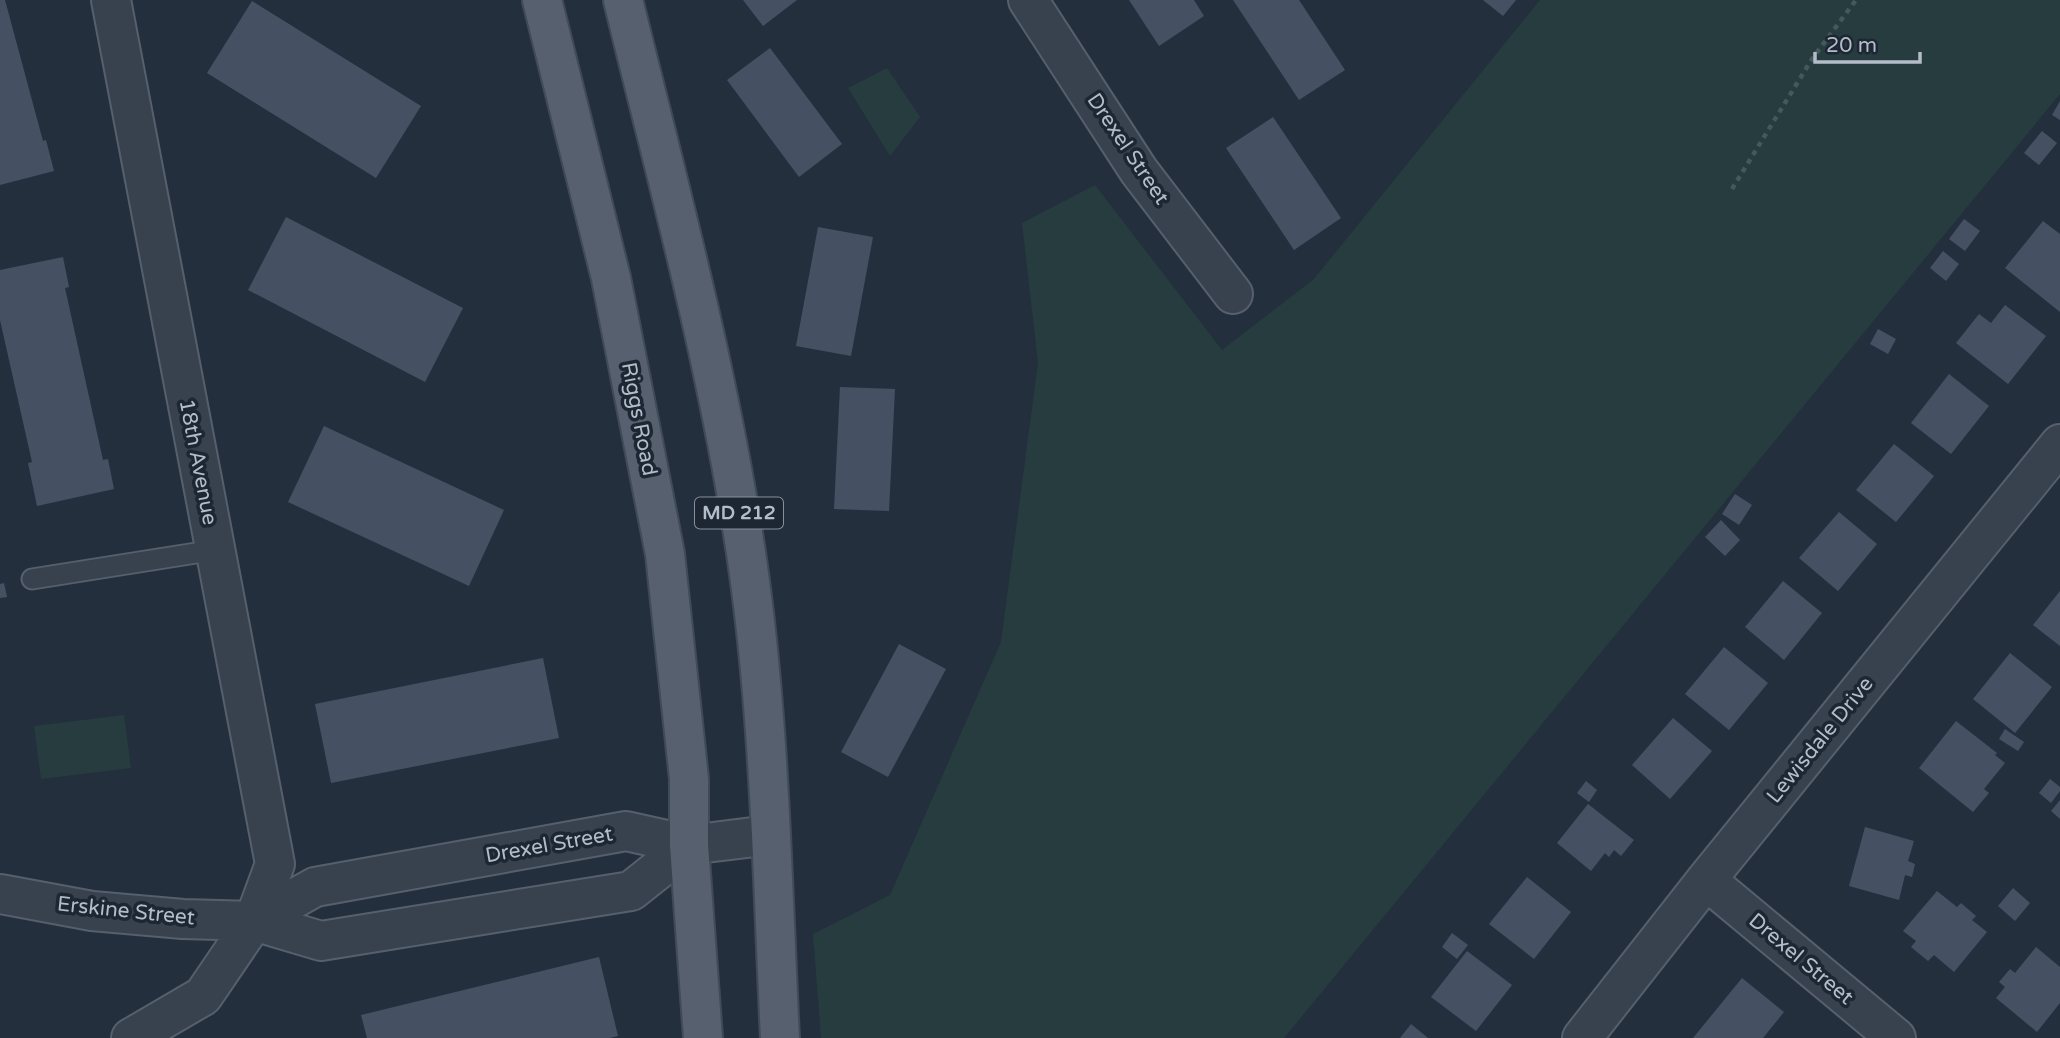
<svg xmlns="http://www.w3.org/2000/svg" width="2060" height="1038" font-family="'Varela Round',sans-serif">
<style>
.green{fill:#263c3f}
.building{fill:#455162}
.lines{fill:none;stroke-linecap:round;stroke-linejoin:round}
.service-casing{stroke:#565f6c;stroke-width:23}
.minor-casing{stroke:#565f6c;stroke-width:42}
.primary-casing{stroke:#414a57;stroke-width:42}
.path{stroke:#44595c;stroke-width:4.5;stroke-dasharray:5 5;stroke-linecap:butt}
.service{stroke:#38414e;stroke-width:19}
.minor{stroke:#38414e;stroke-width:38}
.primary{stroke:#56606e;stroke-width:38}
.labels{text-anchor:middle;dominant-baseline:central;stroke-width:7;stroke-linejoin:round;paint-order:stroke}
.shield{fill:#1d2633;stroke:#878f9c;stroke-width:2}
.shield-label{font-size:19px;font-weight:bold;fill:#b4bcc9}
.street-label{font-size:21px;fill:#b4bcc9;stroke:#1d2633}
</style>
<rect width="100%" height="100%" fill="#242f3e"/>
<path class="green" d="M1540,0H2060V94L1284,1038H821L813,934L890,895L1001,642L1038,363L1022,223L1095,185L1222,350L1314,279Z
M887,68L920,117L890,156L848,88Z
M124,715L131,768L41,779L34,726Z"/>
<path class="building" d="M0,0H5L43,141L46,140L54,171L0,185Z
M743,0H797L763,26Z
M1129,0H1194L1204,16L1159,46Z
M1233,0H1299L1345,70L1299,100Z
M1483,0H1516L1503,16Z
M252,1L421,106L376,178L207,73Z
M770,48L842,144L799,177L727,80Z
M2060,101V120L2052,115Z
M1273,117L1341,218L1294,250L1226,148Z
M2042,131L2057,143L2039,165L2024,153Z
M286,217L463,308L425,382L248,290Z
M1964,219L1980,231L1965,251L1949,239Z
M2043,221L2060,234V312L2005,268Z
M818,227L873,237L851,356L796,346Z
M1943,251L1959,264L1946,281L1930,268Z
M63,257L69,287L65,288L103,460L108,459L114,489L37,506L28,463L32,462L0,320V270Z
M2005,305L2046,336L2008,384L1956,343L1979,314L1991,323Z
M1878,329L1896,339L1888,354L1870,344Z
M1949,374L1989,406L1951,454L1911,423Z
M840,387L895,389L889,511L834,509Z
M324,426L504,510L469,586L288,502Z
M1894,444L1934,476L1896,522L1856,490Z
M1735,494L1752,505L1739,525L1722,514Z
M1839,512L1877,544L1838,591L1799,558Z
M1721,520L1740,540L1725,556L1705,537Z
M1783,581L1822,613L1784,660L1745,627Z
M4,583L7,597L0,598V584Z
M2060,591V646L2033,625Z
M899,644L946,669L888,777L841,752Z
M1724,647L1768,683L1729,730L1685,694Z
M2010,653L2052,687L2015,733L1973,699Z
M543,658L559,738L331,783L315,704Z
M1673,718L1712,751L1670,799L1632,765Z
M1956,721L1997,753L1995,755L2005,763L1984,789L1989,793L1973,812L1919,768Z
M2005,729L2024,742L2018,751L1999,739Z
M2050,779L2060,787V791L2051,803L2039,793Z
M1586,781L1597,790L1589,802L1577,793Z
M2060,800V819L2051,811Z
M1588,804L1634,840L1621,856L1614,850L1609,857L1605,853L1591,871L1557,843Z
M1865,827L1914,841L1908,861L1915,864L1912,877L1905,875L1899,900L1849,886Z
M1527,877L1571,912L1534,959L1489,924Z
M2013,888L2030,903L2015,921L1998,906Z
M1937,891L1957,907L1961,903L1976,916L1972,920L1987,932L1954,972L1934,955L1928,961L1911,947L1916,941L1903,931Z
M1452,933L1468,945L1457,959L1442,947Z
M2036,947L2060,967V1003L2037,1032L1996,998L2005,987L1999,982L2010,969L2015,973Z
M1467,951L1512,985L1476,1031L1431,997Z
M599,957L618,1036L610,1038H367L361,1015Z
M1742,978L1784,1012L1763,1038H1693Z
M1411,1024L1428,1038H1400Z"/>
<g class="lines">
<defs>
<path id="service" d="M32,579L215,550"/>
<path id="minor" d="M111,0L275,864L254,921
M1028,0L1139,171L1233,294
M1706,880L1896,1038
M0,894L92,911L183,919L254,921L321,941L631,891L689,845
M131,1038L203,996L254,921L315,887L626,831L689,845L770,835
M1582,1038L1706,880L2060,444"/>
<path id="primary" d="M542,0L611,278L665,554L689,779V845L703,1038
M623,0C668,183 718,366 746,553C770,713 772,876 780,1038"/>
</defs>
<use href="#service" class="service-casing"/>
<use href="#minor" class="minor-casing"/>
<use href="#primary" class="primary-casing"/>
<path class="path" d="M1732,189L1812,59L1856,0"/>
<use href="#service" class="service"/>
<use href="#minor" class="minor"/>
<use href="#primary" class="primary"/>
</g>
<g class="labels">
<rect class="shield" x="695" y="497.5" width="88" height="31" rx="5"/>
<g class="shield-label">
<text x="739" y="513">MD 212</text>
</g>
<g class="street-label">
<text transform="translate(1128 149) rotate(56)">Drexel Street</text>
<text transform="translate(639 419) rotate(79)">Riggs Road</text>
<text transform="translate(198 462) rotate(79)">18th Avenue</text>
<text transform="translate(1820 740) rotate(-51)">Lewisdale Drive</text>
<text transform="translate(549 845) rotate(-10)">Drexel Street</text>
<text transform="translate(126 911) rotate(6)">Erskine Street</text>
<text transform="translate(1801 959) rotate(40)">Drexel Street</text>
</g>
</g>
<path d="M1815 52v10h105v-10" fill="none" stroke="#b4bcc9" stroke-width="3.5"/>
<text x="1826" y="52" font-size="21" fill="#b4bcc9" stroke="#1d2633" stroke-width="5" paint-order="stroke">20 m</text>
</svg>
